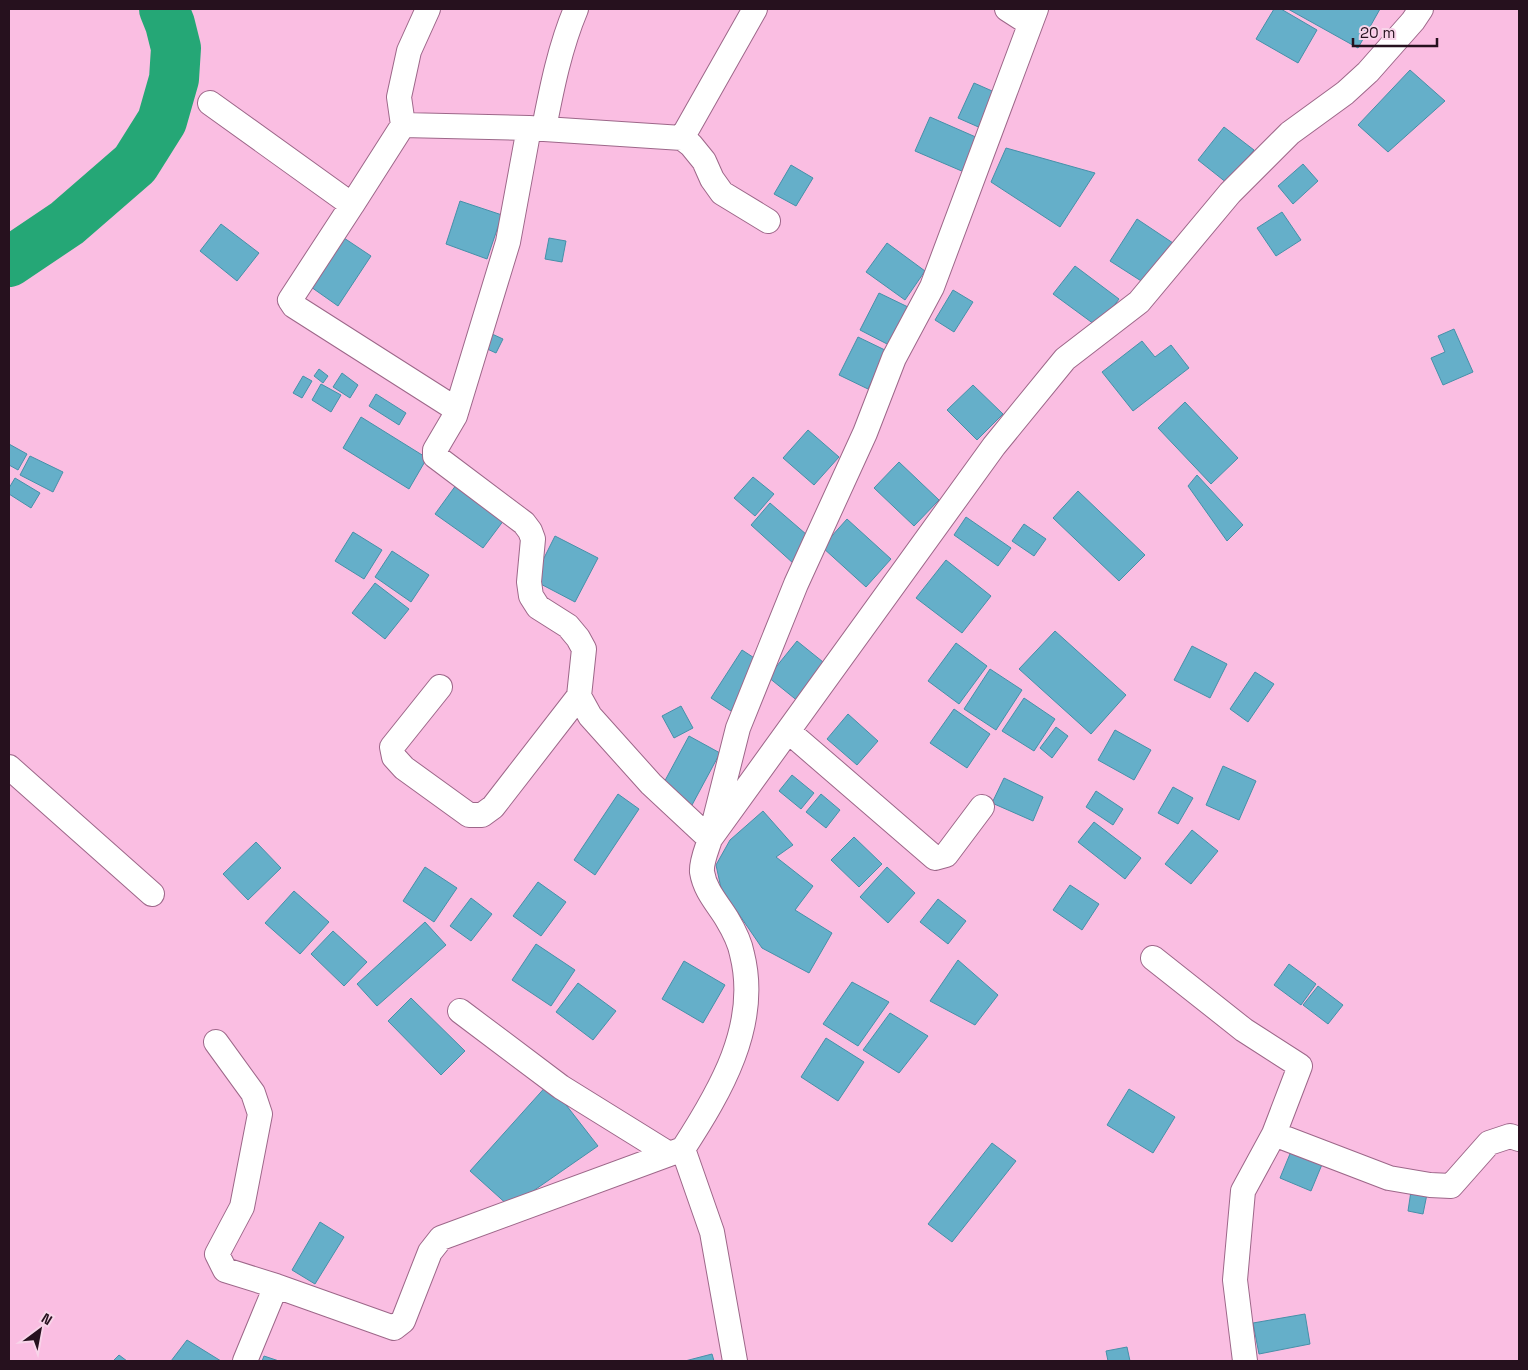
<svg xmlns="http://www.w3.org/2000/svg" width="1528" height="1370" font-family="'Space Grotesk',sans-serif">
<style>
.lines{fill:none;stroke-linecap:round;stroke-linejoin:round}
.river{stroke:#25a776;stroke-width:50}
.building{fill:#65afc9;stroke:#4690a9}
.minor-casing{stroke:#9d6789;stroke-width:26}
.minor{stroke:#fff;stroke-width:24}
</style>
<rect width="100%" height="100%" fill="#fabee2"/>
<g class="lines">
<path class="river" d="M9,262L67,223L135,164L162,121L174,79L176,48L170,24L164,9"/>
</g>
<path class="building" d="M1274,9H1281L1317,30L1298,63L1256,39Z
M1288,9H1380L1358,48Z
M1410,70L1445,101L1388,152L1358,125Z
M974,83L999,94L983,129L958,118Z
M930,117L978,138L964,172L915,151Z
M1224,127L1254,150L1227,183L1198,160Z
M1006,148L1095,173L1060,227L991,182Z
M1303,164L1318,181L1293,204L1278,186Z
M791,165L813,178L796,206L774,194Z
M460,201L502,215L487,259L446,244Z
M1282,212L1301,240L1276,256L1257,228Z
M1137,219L1176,245L1149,286L1110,261Z
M221,224L259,253L237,281L200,251Z
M344,238L371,256L338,306L311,287Z
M549,238L566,241L562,262L545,259Z
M887,243L925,271L905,300L866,272Z
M1075,266L1119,299L1098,327L1053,294Z
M953,290L973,302L954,332L935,320Z
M879,293L908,307L889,345L860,330Z
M1454,329L1473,372L1443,385L1431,358L1445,352L1438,336Z
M492,334L503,339L496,353L485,348Z
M858,337L887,351L868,389L839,375Z
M1142,341L1155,357L1171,345L1189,368L1133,411L1102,372Z
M319,369L328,376L323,383L314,376Z
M342,373L358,385L350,398L333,387Z
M303,376L312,381L302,398L293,393Z
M321,384L341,395L331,412L312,400Z
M973,385L1003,414L977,440L947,410Z
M376,394L406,413L399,425L369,406Z
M1185,402L1238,458L1211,484L1158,428Z
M361,417L427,458L409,489L343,448Z
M808,430L839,457L814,485L783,458Z
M9,444L27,454L18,470L9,465Z
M30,456L63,472L53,492L20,475Z
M899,462L939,500L914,526L874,488Z
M1197,475L1243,525L1227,541L1188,486Z
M753,477L774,494L755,516L734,498Z
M15,478L40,493L31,508L9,494V488Z
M459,481L507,516L483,548L435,514Z
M1078,491L1145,555L1119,581L1053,518Z
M770,503L814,541L794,564L751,525Z
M966,517L1011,548L998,566L954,535Z
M847,519L891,559L866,587L822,547Z
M1024,524L1046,539L1034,556L1012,541Z
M353,532L382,550L364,579L335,561Z
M555,536L598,558L575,602L533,580Z
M392,551L429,575L411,602L375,577Z
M946,560L991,596L962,633L916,598Z
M375,583L409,609L385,639L352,613Z
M1055,631L1126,695L1091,734L1019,669Z
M797,641L828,666L799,702L768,677Z
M956,643L987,666L959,704L928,681Z
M1192,646L1227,664L1210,698L1174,680Z
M742,650L762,663L731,711L711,698Z
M990,669L1022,690L996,730L964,709Z
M1255,672L1274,684L1248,722L1230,709Z
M1024,698L1055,719L1034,751L1002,731Z
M681,706L693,728L674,738L662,716Z
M954,709L990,734L967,768L930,743Z
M848,714L878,741L857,765L827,739Z
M1056,727L1068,736L1052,758L1040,748Z
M1115,730L1151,750L1134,780L1098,760Z
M689,736L720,753L692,805L661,788Z
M1223,766L1256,781L1239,820L1206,805Z
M792,775L814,793L801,809L779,791Z
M1004,778L1043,797L1033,821L992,803Z
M1173,787L1193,798L1178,824L1158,813Z
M1096,791L1123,809L1113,825L1086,807Z
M618,794L639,809L595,875L574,860Z
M821,794L840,810L826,828L806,812Z
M763,811L793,845L776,857L813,886L795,910L832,933L809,973L762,948L721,888L716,865L730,840Z
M1094,822L1141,858L1125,879L1078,842Z
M1192,830L1218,851L1191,884L1165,864Z
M854,837L882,864L859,887L831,860Z
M256,842L281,868L248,900L223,874Z
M425,867L457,888L434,922L403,901Z
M887,867L915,893L888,923L860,897Z
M538,882L566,902L541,936L513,916Z
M1070,885L1099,904L1082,930L1053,910Z
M294,891L329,922L300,954L265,923Z
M471,898L492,914L471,941L450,926Z
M938,899L966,921L948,944L920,922Z
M425,922L446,945L377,1006L357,984Z
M333,931L367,962L344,986L311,954Z
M536,944L575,970L551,1006L512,980Z
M958,960L998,995L975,1025L930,1001Z
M684,961L725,985L703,1023L662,999Z
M1289,964L1316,984L1301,1005L1274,985Z
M852,982L889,1002L858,1046L823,1024Z
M578,983L616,1011L593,1040L556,1012Z
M1318,986L1343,1005L1328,1024L1303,1005Z
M411,998L465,1051L441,1075L388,1021Z
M890,1013L928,1036L899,1073L863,1050Z
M826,1038L864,1062L838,1101L801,1077Z
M549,1083L598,1146L510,1207L470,1171Z
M1129,1089L1175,1117L1153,1153L1107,1125Z
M992,1143L1016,1161L952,1242L928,1224Z
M1292,1149L1323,1162L1311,1191L1280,1178Z
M1411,1191L1427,1194L1423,1214L1408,1211Z
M320,1222L344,1237L315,1284L292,1270Z
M1305,1314L1310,1344L1259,1354L1253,1323Z
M187,1340L221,1361H171Z
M1127,1347L1130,1361H1108L1106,1351Z
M712,1354L714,1361H685Z
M119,1355L127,1361H113Z
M264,1356L279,1361H262Z"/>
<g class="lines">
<defs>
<path id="minor" d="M1007,9L1029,23
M210,103L352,205L290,300L294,306L451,406L455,410V416L435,450V456L524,523L530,531L533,539L529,582L531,596L538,607L568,626L578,638L584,649L579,696L590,716L651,784L710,839L738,728L796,584L865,433L894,358L932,287L1036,9
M403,125L529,128L682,138L691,145L704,161L712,179L722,193L768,221
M544,128C552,87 560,47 576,9
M682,138L755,9
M352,205L403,125L399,97L409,51L428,9
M455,416L508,242L529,128
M440,687L392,747L394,757L404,768L469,815H482L493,807L579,696
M788,731L935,858L946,855L982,807
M9,767L152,894
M1153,958L1244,1030L1300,1066L1274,1134L1243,1191L1235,1280L1245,1361
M460,1011L561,1087L669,1154
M216,1042L253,1093L260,1114L242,1207L217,1254L225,1270L276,1286
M1274,1134L1389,1178L1430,1185L1451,1186L1489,1143L1510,1136L1519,1139
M245,1361L276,1286L394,1328L403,1321L430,1252L441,1238L683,1149
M735,1361L712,1232L683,1149C720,1092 760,1025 742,954C740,943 733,929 727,919C718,904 705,891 702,872C701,862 707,849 710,839L994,446L1065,359L1139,302L1230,193L1290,133L1345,93L1368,72L1413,21L1421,9"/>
</defs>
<use href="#minor" class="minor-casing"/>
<use href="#minor" class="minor"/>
</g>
<rect width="1528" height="1370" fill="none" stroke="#26111e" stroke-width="20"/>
<g transform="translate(40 1330) rotate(32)" stroke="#f8d4e9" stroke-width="4" paint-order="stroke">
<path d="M0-4L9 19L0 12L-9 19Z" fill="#26111e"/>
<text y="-8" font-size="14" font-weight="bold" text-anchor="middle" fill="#26111e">N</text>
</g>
<path d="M1353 38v8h84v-8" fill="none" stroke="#26111e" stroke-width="2.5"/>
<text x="1360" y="38" font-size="15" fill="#26111e" stroke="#f8d4e9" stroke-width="4" paint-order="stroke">20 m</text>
</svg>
